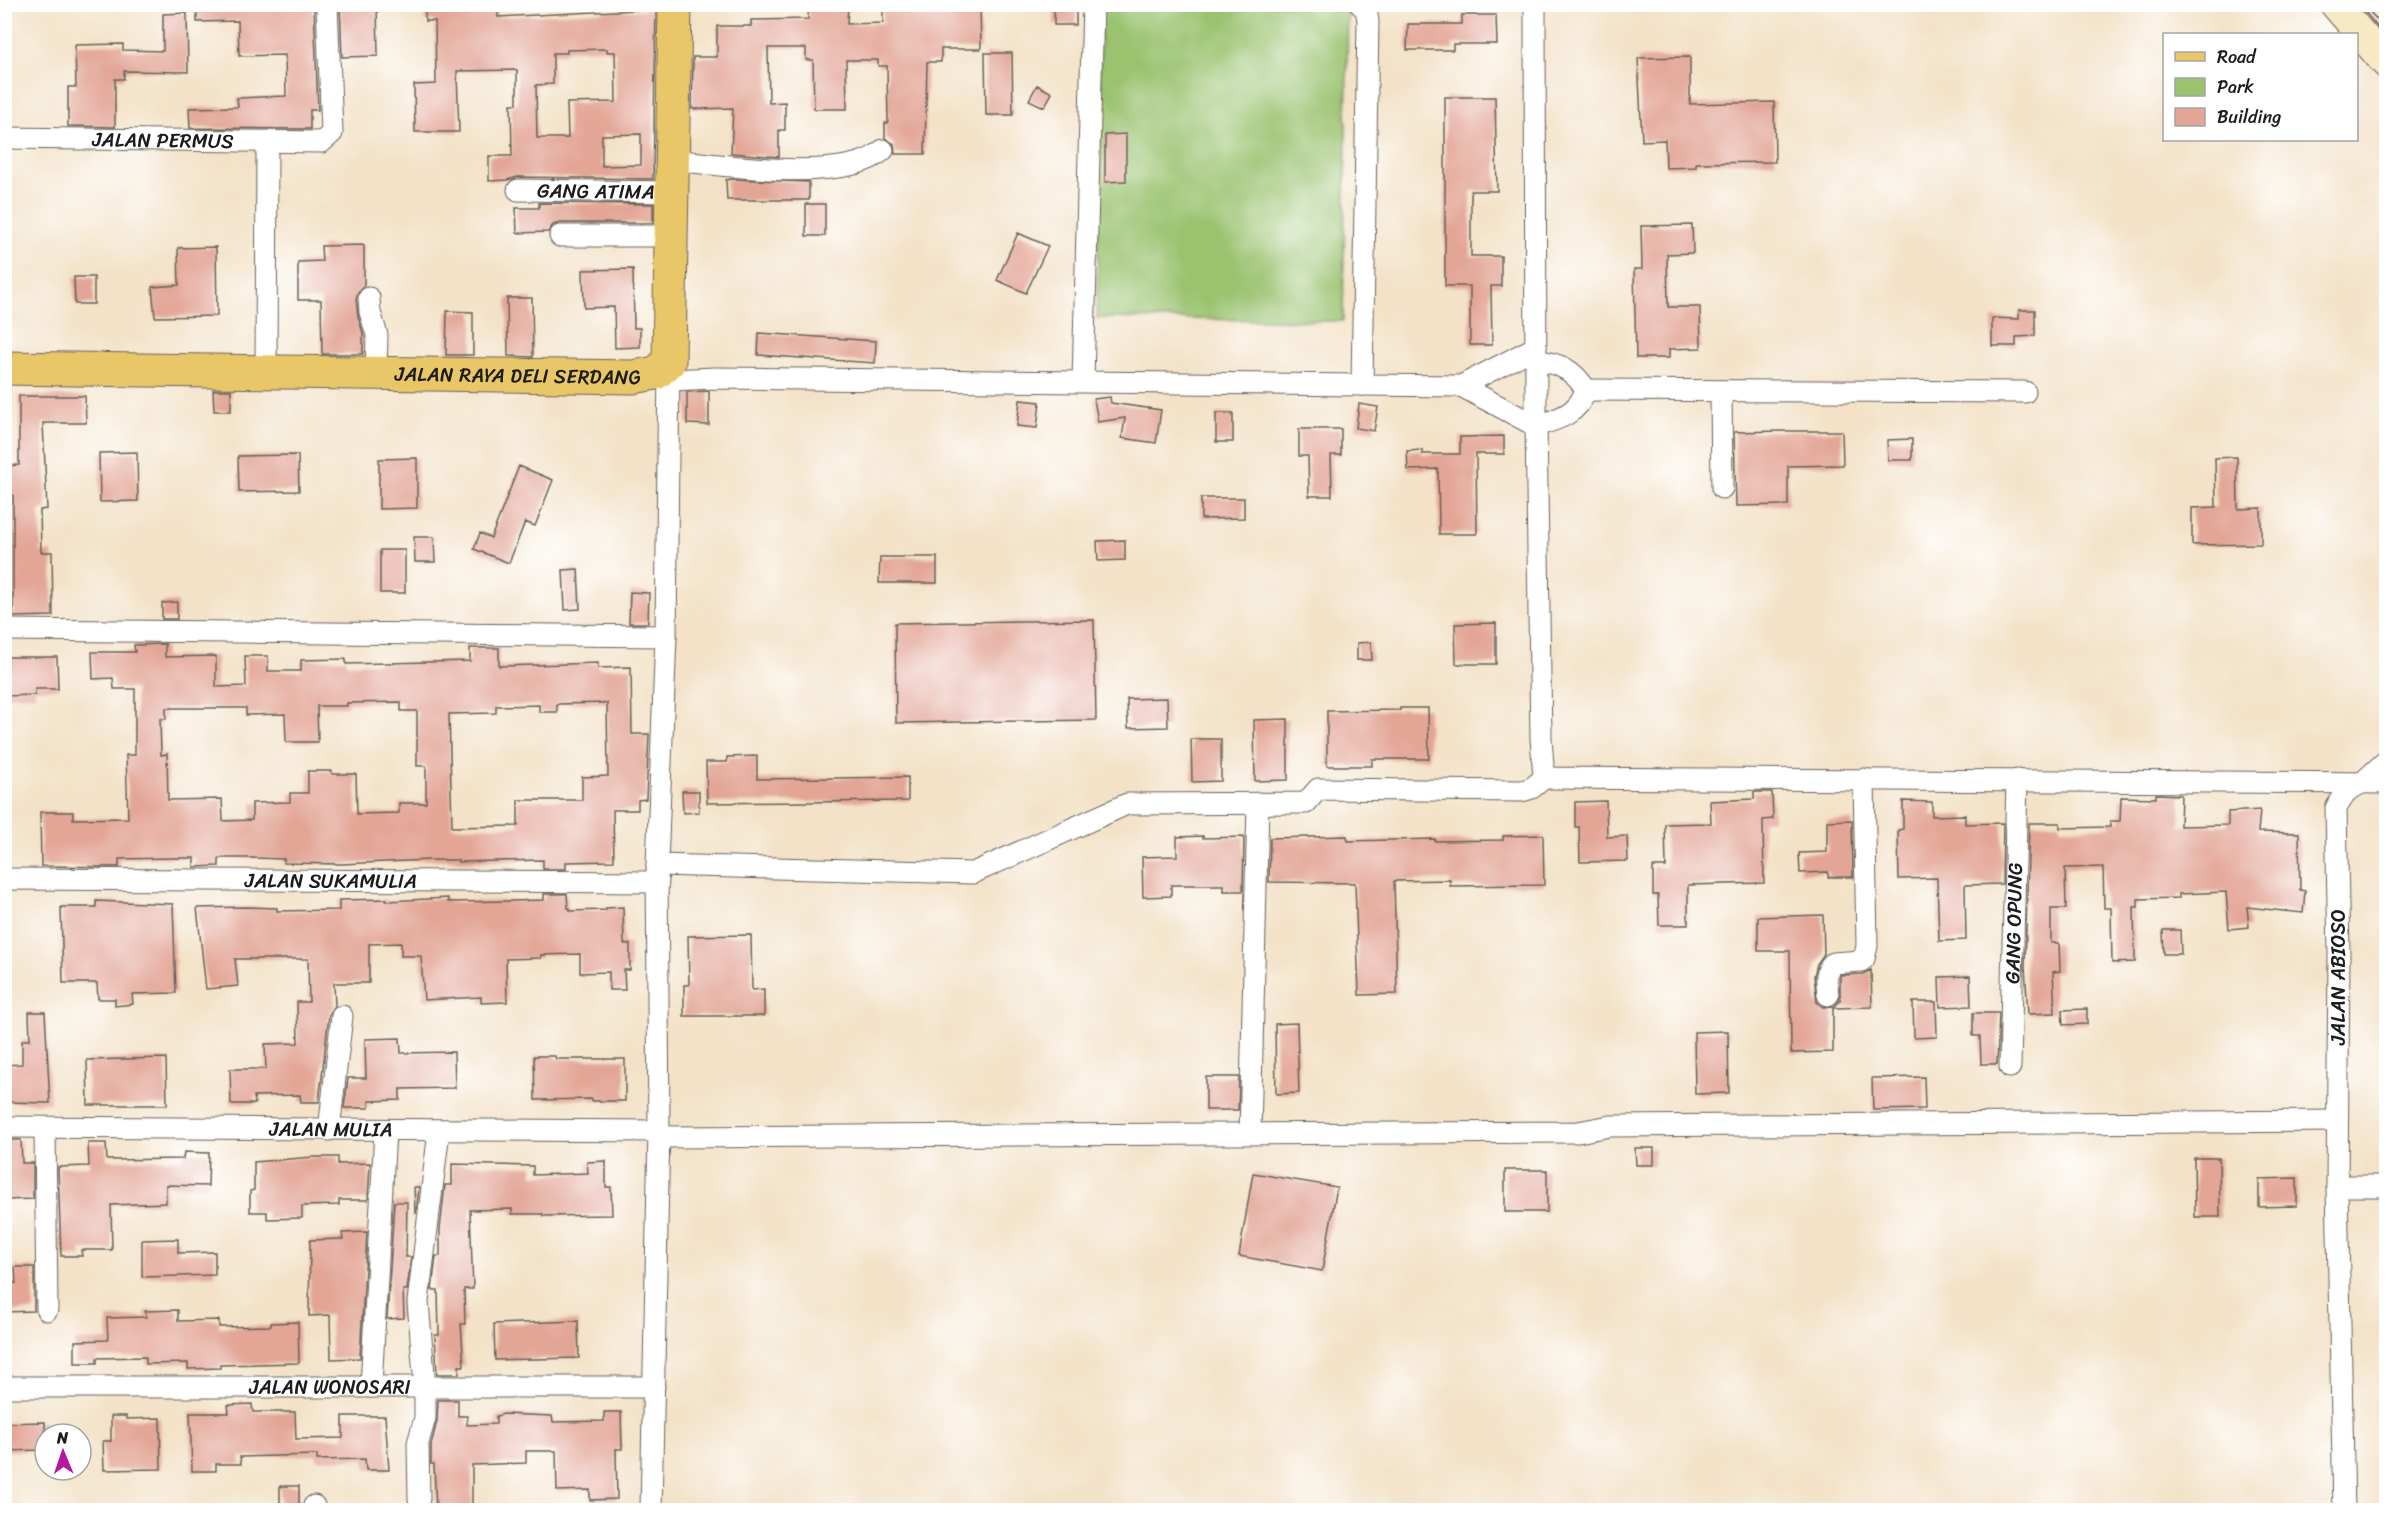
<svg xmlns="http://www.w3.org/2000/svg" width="2391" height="1515" font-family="Sriracha,sans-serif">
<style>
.green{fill:#9ac36f;stroke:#5b7046;stroke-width:1.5}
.building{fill:#e3a696;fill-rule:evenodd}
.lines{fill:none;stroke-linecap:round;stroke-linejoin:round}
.street-casing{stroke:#676158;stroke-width:23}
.secondary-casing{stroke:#676158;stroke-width:32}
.primary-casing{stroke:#676158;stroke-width:35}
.street{stroke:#fff;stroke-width:21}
.secondary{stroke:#f6e9c3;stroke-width:30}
.primary{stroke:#e9c769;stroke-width:33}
.labels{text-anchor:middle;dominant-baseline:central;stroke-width:4.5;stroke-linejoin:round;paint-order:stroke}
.street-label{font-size:20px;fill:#1c1c1c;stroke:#fff}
</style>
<rect width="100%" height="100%" fill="#fff"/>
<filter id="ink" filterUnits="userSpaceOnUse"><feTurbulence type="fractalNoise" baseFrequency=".0167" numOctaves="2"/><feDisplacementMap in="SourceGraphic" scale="12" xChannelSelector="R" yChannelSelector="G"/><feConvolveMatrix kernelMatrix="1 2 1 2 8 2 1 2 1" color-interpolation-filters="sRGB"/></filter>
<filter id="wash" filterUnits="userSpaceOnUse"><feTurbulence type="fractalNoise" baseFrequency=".008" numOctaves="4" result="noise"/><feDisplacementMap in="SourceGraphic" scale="24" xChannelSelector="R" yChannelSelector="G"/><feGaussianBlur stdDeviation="1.35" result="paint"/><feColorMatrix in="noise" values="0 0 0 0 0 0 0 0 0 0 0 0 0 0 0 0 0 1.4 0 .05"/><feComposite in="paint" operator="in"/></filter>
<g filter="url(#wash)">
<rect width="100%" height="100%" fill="#f3e2c7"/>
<path class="green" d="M1101,5H1348L1343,321L1097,318Z"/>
<g id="blocks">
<path class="building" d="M197,4H314L318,110H310V129L190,128L189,108L238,107L237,98L286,96L285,55L239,56L238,21L197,22Z
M340,4H377L378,56L342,57Z
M425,4H498V17L656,9L653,179L518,177L507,180L489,181V156H512L511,104H517V70L457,71L459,132H415L414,85L436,84L435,21H425ZM607,49V52H615L616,102L567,103L568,138H537L536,85L553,84V53H567V50ZM641,134V165L602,166V135Z
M809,4H848L847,24L883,23V4H980L981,49H941V62H927L925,154H895L894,144L885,138V123H888L887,66H878V60H846L847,109H814L813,60H806V48H768L769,103L785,102V130H779V157L731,153L733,108L692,109L693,57H717V26H751V20L808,19Z
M1076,8V25H1054V9Z
M2367,9L2386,29L2383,34L2364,11Z
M187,13L188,72L124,71V79H115V127L68,126V87H76L75,45L123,44V50L163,51V14Z
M1462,15H1496L1497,44H1453V50H1407L1408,24H1462Z
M985,53H1012L1013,115H986Z
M1690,57V104L1774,102L1775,162L1696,163V167L1666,168L1665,140L1642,141L1638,58Z
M1037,85L1052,93L1044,107L1029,100Z
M1445,97H1495L1497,191H1471V256H1501V286H1491L1492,345H1470V286H1445Z
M1126,134V181L1105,182V135Z
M732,179L809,182V200H727L726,180Z
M539,203L653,204V223H560L553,225L548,232L517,233L516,208H539Z
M806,204H825V236H806Z
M1692,225L1693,253L1667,254L1668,307H1700L1701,348L1669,349V358H1636L1634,269H1642L1641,226Z
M1018,233L1048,246L1026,293L997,280Z
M364,245V286L358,292L356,299L358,316L363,333V354H322L321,300H298V262L322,261L321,246Z
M216,247L217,316L155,317L152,287L179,285L178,248Z
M633,269L634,328H640V347L615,348L614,307L584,308L583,270Z
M74,277H94V304H75Z
M507,298H532L533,357L508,356Z
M2019,310H2035V336L2016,337V346H1992V318L2019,319Z
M447,311L473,312V355H446Z
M759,333L876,341L875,363L758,355Z
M213,390H231V411H214Z
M709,391V425L687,424V392Z
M19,396H85L86,423H43L47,509L40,510L41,552H52L53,616L13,617V495H4V466L19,465Z
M1110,397L1111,403L1161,410L1156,443L1122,438L1125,418L1098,422L1094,399Z
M1020,400L1040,402L1037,428L1017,426Z
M1359,404L1378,407L1374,431L1356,428Z
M1216,413H1233V442H1216Z
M1299,429H1341V455H1331L1332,496H1309L1308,456H1299Z
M1784,431H1842L1843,465L1788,466V505L1736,506L1734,432Z
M1504,436V454H1476L1477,534H1439L1438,469L1408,470L1407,451L1422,450V454H1460V437Z
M1912,439V460H1888L1887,440Z
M137,452L138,501L100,502L99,453Z
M298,455L299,491L239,492L238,456Z
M2237,457L2238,509L2261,508V544L2192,545V508L2216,507L2215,458Z
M417,458V508L379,509V459Z
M519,466L553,480L535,526L525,522L509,563L474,549L480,533L491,538Z
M1201,498H1244V518L1201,519Z
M414,537H434L435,562H415Z
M1125,540V560L1098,561L1097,541Z
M380,550H405V593H380Z
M880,557H937V583H879Z
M578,569L580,609L565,610L563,570Z
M630,592L649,593L648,623H629Z
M177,602V619H162V603Z
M1094,620L1096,720L896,723L895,623Z
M1496,623V664H1456L1455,624Z
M1371,642L1372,660H1357V643Z
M165,644V657L216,656V687L246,686L245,656H268V671H301V660L346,659V664L470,661V648H499V666L598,663V668L631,667L632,734H649L646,799L638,800V810H613L614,861L566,862V869H543V860L458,862V860H429L341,864L284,863V859L255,858H219V866L194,867V858H172L119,859V867L41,866L40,812H73V819L128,818L126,755H135V689H114L113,678L93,679L92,652H135L134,645ZM401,702V711H417V766H426V803H399V813L357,814L356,774H332V771H308V793H290V802L252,803V820L223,821L222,799L168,800L167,754L161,755L160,719H166V708H246V715L285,714L286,742H318L317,706H347V703ZM607,703L608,776L582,777V800H518V826L452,827L449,714L496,713V706L539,705V712H557V704Z
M4,657H57L58,689H35V695L4,696Z
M1167,698L1168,727L1128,728L1127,699Z
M1400,708H1428L1429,759H1372V766H1327V711L1400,710Z
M1288,719V780L1255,781L1254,720Z
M1191,739H1221V781L1192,782Z
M757,756V779L908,777V801L707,803L706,762H727V757Z
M682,791H699V812L683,813Z
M1754,792H1772L1773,819L1763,820L1764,883L1688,885V925H1659L1658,895H1653V867H1666L1665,824L1711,823L1710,801L1754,799Z
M2156,794L2181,795L2180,826L2228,825V812L2260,810L2258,832L2299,833L2300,890L2305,891L2303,913L2247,907L2249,927L2229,929L2226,892L2179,894V898L2138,899V907H2134L2135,962L2112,963L2111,908H2104L2103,867L2065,868L2066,909H2051V943H2059L2060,971L2053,972L2055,1013L2028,1014L2025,967L2029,823H2060V828L2110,827V821H2120L2121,797L2156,798Z
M1606,801L1607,837L1627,836L1628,861L1580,862L1579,827H1575V802Z
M1903,801L1932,802V816L1965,815V824L2003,823L2002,884L1965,885L1966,940L1939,941L1937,878L1899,879L1898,830L1903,829Z
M1852,820L1853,877H1828V872L1800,873L1799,853L1827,852V821Z
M1543,835L1544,885L1450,886V880L1394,881L1397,994L1359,995L1355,883L1269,882L1270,838L1347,836L1348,841L1435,839V841L1503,840V836Z
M1203,836V838L1244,837L1243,891H1224V885H1171V896L1143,897L1142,857L1177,856V837Z
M544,894H567L568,908H570V911L606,910V908L623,907L624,944H630V970H624L625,990H609V972L580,973V954L541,955V958L506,959L507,1002L481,1003V997L424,1000L421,956H401V943L369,944V983H334L335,1006L329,1015L319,1102H301L300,1095L254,1096L255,1104H231L230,1069H266L265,1044L298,1043L297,1002H309L308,959H235L238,986L206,989L197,908L246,907L277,908V911L339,910V900L387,899V901L448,898V902L512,901L544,900Z
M96,901L173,904L176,993L132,994L133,1004L115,1006V999H98L97,983H63L61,907H96Z
M1823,915L1824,954L1817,964L1814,976L1817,1002L1823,1007L1835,1006L1840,1000V975L1862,974L1871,970L1872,1007L1833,1008V1052L1791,1053L1790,951H1758V917Z
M2163,930H2180L2181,954H2164Z
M751,935L752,990L764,989V1016H684V985H689L688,936Z
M1970,976L1971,1006L1940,1007L1939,977Z
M1913,1002H1936L1937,1037L1914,1038Z
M2087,1009V1024L2063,1025L2062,1010Z
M29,1012H45L50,1103L4,1102V1065L22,1064V1040H30Z
M1973,1013H1999L1997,1064H1981L1980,1036H1973Z
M1297,1023L1299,1093L1276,1094L1275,1024Z
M1728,1031L1729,1093L1695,1094L1694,1032Z
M400,1038L401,1053L454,1052L455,1088L400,1089V1100L369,1101V1108H344L348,1078H366L365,1039Z
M534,1056H555L556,1059H625V1101H592V1099L535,1100Z
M166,1058L167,1105H88L87,1060Z
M1206,1077H1239L1238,1110H1206Z
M1924,1077L1925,1109L1873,1110L1872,1078Z
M4,1140H21L22,1163H33V1199L4,1200Z
M88,1143H106L107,1160L183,1159L184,1152L209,1153L208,1186L166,1185V1203L111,1205L112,1250H81L82,1256H61L58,1167L89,1166Z
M1635,1148H1654V1165H1636Z
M313,1157H338V1164L370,1163L368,1200H339V1205L302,1206V1218L267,1219V1212H250V1191L254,1190V1162Z
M2194,1158H2219L2220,1217H2195Z
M606,1161V1187H611L612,1215L543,1216V1214H512V1209L470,1210L473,1289H464L465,1324H461L464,1366H459V1374H437L435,1335H439L438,1290H432L436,1256H440V1229L445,1185H452V1164L533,1166V1175L588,1173L587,1162Z
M1505,1170H1547V1212H1505Z
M1253,1173L1337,1187L1322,1271L1239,1256Z
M2297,1178V1206L2259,1207V1179Z
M414,1187H419L416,1213H415Z
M394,1202H407L406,1257H411L407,1290H403L404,1318L387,1319Z
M367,1232L360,1358L331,1359L330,1315L309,1316L310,1240L343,1239L342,1233Z
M178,1239V1253L215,1252V1275L142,1277V1240Z
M15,1267H34V1311L4,1312V1283H16Z
M178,1310V1321L219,1320V1327L271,1326V1323L298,1322L299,1363L220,1365V1368L188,1369V1363L146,1364V1357L97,1358V1363H75V1341L108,1340L107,1318L146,1317L145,1311Z
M578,1321L579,1358L495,1360L494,1324Z
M438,1400H458V1416H467V1425L496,1424V1416L504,1414L552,1416L553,1422L604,1421V1412H621L622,1449H616L617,1499L590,1500V1490L557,1491L556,1451H526V1463L472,1465V1510H436L434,1464H431V1445L437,1421Z
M252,1404L253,1412H295L296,1439L343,1438V1416H385L389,1470H366L365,1459L317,1460V1455L240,1457L241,1464H216V1471H192L190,1413H229L228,1405Z
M111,1416H126V1419L160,1418L161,1469L104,1470L103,1441H111Z
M45,1422V1450L4,1451V1423Z
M280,1486H299V1510H280Z"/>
</g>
</g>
<g filter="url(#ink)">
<use href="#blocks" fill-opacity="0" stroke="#676158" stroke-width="1.5"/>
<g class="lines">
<defs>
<g id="street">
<path d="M1360,4L1366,9L1368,21L1362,385"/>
<path d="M1535,4L1536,426L1541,738L1544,778L2386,783"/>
<path id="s1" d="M4,138L322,142L332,133L327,4"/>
<path d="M673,160C721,165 848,184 883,150"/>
<path id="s2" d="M518,190L673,192"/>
<path d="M560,236H672"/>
<path d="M369,298L370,312L377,335L376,374"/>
<path d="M1536,360C1560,364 1573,369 1586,390"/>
<path d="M266,372L267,141"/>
<path d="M670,380L715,378L1461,386L1536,426C1559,419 1578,414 1586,390"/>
<path d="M1083,381L1093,4"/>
<path d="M1461,386L1536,347"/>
<path d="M1586,390L2025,392"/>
<path d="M1721,392L1722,488"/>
<path d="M4,630L666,636"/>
<path d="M657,865L973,873L1127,804L1306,803L1318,789L1522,791L1532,788L1544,778"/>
<path id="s3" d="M4,879L658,882"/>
<path d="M1828,995C1827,983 1824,971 1833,963L1861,961L1864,959L1867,946L1864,779"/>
<path id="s4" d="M2010,1067L2017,780"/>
<path id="s5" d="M4,1127L659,1131"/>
<path d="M45,1128L47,1310"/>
<path d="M329,1130L342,1016"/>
<path d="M1250,1133L1258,803"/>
<path d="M659,1137L1578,1132L1610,1126L2337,1121"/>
<path d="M2337,1186H2386"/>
<path id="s6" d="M4,1387H654"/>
<path d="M371,1387L385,1131"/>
<path d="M419,1499L418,1443L425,1418V1387L418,1302L439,1131"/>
<path d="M314,1510V1506"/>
<path d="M651,1510L659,1131L657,865L666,636L669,362"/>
<path d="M2344,1510L2337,1186L2339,953L2336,808L2347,791L2363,782L2386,761"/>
</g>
<path id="secondary" d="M2335,4L2386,63"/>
<g id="primary">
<path id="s7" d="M4,368L633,377L656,373L669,362L675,4"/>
</g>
</defs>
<use href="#street" class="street-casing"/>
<use href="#secondary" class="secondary-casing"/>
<use href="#primary" class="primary-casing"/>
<use href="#street" class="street"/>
<use href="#secondary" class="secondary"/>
<use href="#primary" class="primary"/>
</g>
</g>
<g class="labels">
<g class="street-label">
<text stroke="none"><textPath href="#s1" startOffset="159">JALAN PERMUS</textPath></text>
<text stroke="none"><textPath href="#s2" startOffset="78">GANG ATIMA</textPath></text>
<text stroke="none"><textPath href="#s7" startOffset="514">JALAN RAYA DELI SERDANG</textPath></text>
<text stroke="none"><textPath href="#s3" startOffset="327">JALAN SUKAMULIA</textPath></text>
<text stroke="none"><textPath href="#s4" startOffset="144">GANG OPUNG</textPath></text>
<text transform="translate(2338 977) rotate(-90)">JALAN ABIOSO</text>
<text stroke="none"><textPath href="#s5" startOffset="327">JALAN MULIA</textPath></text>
<text stroke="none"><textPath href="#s6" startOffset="326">JALAN WONOSARI</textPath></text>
</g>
</g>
<rect width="2391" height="1515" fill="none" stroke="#fff" stroke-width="24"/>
<rect x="2163" y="33" width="195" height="108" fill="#ffffff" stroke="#a4a4a4" stroke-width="1.5"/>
<rect x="2175" y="52" width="30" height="9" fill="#e9c769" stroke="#a4a4a4" stroke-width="1.5"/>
<text x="2217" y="63" font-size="18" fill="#1c1c1c">Road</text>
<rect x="2175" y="78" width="30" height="18" fill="#9ac36f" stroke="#a4a4a4" stroke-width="1.5"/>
<text x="2217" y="93" font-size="18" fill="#1c1c1c">Park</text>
<rect x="2175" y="108" width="30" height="18" fill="#e3a696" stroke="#a4a4a4" stroke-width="1.5"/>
<text x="2217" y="123" font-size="18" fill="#1c1c1c">Building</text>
<g transform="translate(63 1452) rotate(358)"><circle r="28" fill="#ffffff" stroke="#a4a4a4" stroke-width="1.5"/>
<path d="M0-4.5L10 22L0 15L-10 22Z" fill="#b5179e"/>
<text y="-9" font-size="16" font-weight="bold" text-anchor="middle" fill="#1c1c1c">N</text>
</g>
</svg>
